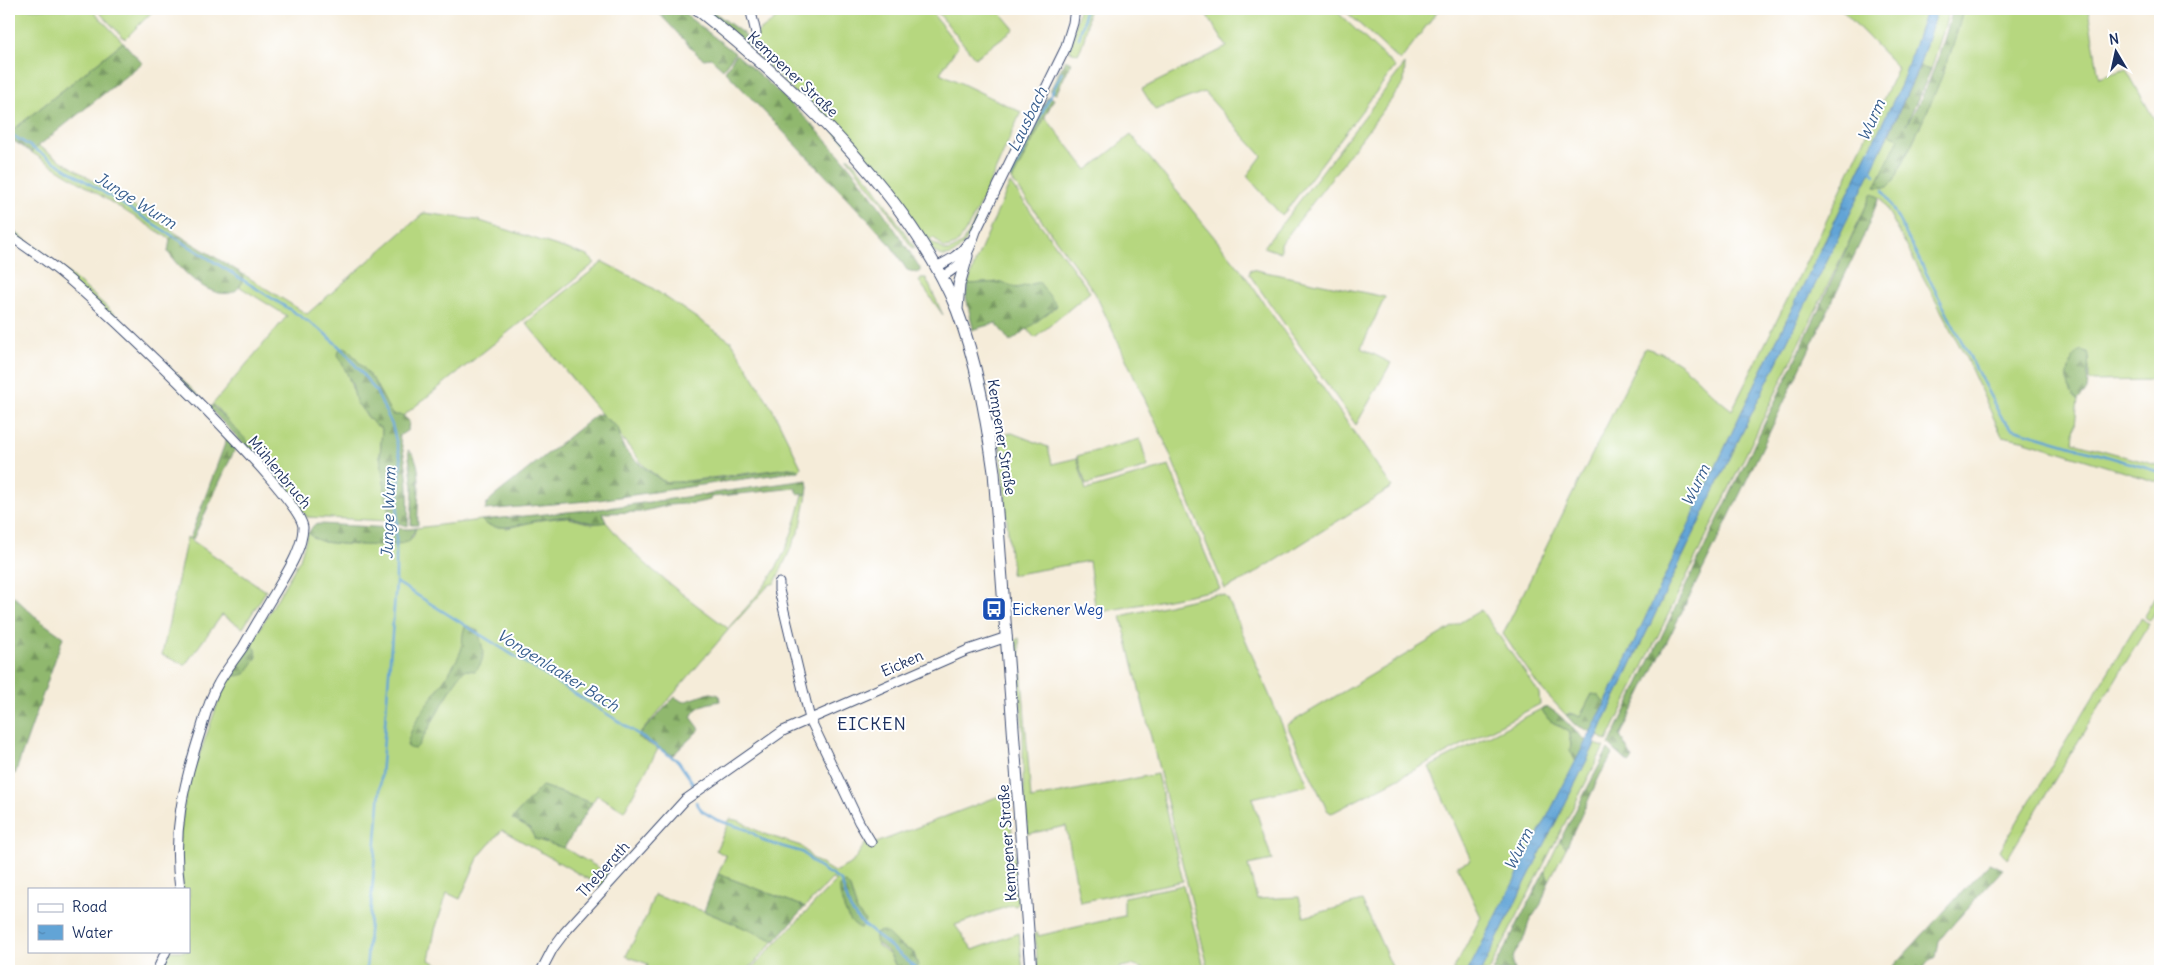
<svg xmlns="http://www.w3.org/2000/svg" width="2169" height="980" font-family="Delius,sans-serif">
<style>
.grass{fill:#b6d77f;stroke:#68836e;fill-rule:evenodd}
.forest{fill:url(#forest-firs);stroke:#567466}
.water{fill:url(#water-ripples);stroke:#3e6a9a}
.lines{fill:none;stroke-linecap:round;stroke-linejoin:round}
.stream{stroke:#62a4d6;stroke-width:2.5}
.minor-casing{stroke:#3c4b70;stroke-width:11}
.major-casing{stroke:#3c4b70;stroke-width:13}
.minor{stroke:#fff;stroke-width:9}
.major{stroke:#fff;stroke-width:11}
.labels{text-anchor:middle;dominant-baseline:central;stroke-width:4;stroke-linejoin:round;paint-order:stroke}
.street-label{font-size:15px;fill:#1b2f5e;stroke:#fff}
.transit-label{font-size:15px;fill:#164399;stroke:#fff;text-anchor:start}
.water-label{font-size:16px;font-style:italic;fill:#375e8e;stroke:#fff}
.quarter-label{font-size:18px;letter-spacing:1px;fill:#1b2f5e;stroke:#fff}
</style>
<defs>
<pattern id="forest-firs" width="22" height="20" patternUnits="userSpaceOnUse" patternTransform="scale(1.25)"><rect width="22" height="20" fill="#90b86e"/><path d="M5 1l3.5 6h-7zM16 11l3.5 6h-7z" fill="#75965e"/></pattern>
<pattern id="water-ripples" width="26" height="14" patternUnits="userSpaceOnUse" patternTransform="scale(1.25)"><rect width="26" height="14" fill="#62a4d6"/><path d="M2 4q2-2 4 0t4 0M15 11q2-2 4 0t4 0" fill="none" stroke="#5086b1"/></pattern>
</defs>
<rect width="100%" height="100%" fill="#fff"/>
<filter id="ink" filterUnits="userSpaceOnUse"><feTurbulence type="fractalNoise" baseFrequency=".02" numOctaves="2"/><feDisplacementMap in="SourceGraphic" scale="10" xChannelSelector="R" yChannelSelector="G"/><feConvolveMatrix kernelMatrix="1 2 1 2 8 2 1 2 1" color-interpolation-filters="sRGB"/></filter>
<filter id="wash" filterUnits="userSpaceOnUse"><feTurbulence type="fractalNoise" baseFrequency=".0096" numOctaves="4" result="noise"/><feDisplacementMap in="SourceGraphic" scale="20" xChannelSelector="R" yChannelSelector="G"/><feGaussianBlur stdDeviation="1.12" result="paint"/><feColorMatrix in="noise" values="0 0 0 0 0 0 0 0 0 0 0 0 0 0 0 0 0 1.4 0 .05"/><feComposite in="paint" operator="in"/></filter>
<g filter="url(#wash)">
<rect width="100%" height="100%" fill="#f5ecd9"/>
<path class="grass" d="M9,9H91L123,42L13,130L9,127Z
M96,9H155L125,39Z
M789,9H929L958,46L940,73L1021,112C1010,136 971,233 955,245C951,247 948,248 944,248L934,238L926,240L903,205L883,181L746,44L750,38Z
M935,9H997L1014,29L975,58Z
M1079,9H1088C1088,24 1085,41 1078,54L1070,51Z
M1203,9H1334L1395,67L1282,216L1247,176L1262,156L1204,92L1155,110L1142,89L1227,47Z
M1343,9H1439L1400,61Z
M1841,9H1927L1901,85L1742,411L1605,704L1602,700L1592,694L1580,717L1570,713L1566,715L1538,685L1503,634L1645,348C1689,359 1699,386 1732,410L1822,230L1898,68Z
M1937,9H1950L1931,70L1919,67Z
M1963,9H2088L2099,78L2126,69L2154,119L2160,116V380L2089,381V367L2074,397L2078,400L2073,442L2160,466V483L2022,440L2002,436L1964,354L1881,198L1872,194L1607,741L1598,735L1604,721L1741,435L1889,134L1900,138L1875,187H1888L1894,181L1928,109Z
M1405,64L1404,83L1281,244V253L1264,247Z
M1045,117L1087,170L1131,135L1241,270L1392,487L1252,575L1225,589L1164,440L1095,293L1012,180Z
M38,146L182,237L175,236L170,239L31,152Z
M847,158H849L870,181L915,248H912L881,201Z
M1010,183L1090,292L1035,338L1026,328L1057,306L1031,286L1017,288L1001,282L968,284L975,263Z
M981,208H984C973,229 952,280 927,243L930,241L946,251C965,249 973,223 981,208Z
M424,213L477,220L588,256L595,263L403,416L392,415L374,381L347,348L340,359C344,364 344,368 347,373C355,396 359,414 382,429L380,456L390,521L307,517L215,406L212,405L287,316L240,287L243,276L241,273L307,314Z
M9,228C83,279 146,344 210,407L209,408L117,320L9,233Z
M603,262L649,286L732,342L773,410L801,467L799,471L789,468L671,483L663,481L645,467L621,437L618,428L603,416L526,323Z
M1251,269L1385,297L1361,348L1391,363L1356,425L1249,274Z
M921,278H926L943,315L919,281Z
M1012,433L1048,447L1052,464L1077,458L1086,490L1169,466L1220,589L1096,613L1089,561L1011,575L1012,560L1010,556L1000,439L997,435Z
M1140,439L1148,467L1086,485L1077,456Z
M807,494L801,526L775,583L769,585L730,628L729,627C742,612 756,598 767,582C786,556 795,526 803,495Z
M565,517L592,524L606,522C640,565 686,597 729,629L637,737L658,749L624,811L597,795L592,803L542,786L513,819L530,829L535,839L564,848L613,876L602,887L502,830L479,856L460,899L447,893L435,930L429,960L438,964L436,971H162L169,951H189V889H183L178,846L186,792L220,697L233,673L237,676L256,649L251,644L300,559L308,533L324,542L342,544L397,545L413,537L416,528L481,520L487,524L507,528L541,520Z
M187,537L266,591L243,628L222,615L185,665L162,655Z
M2160,588V603L2150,621L2144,616Z
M1216,594L1225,596L1228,599L1308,785L1252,798L1272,860L1248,865L1257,899L1299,897L1304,917L1362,901L1394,971H1209L1121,616Z
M1481,610L1539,693L1540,704L1334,812L1331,813L1327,810L1287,725Z
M2141,618L2149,624L2007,859L2000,850Z
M1019,638L1031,799L1157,774L1183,881L1080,902L1066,826L1028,834L1023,779V730L1015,648L1016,640Z
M1541,709L1549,720L1568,731C1572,742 1569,752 1576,762L1468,971H1453L1481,917L1457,866L1471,860L1429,767Z
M1595,744L1604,747L1489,971H1481Z
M1007,793L1020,898L1018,899V904L1016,906L1012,905L955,925L973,950L1019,933L1023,971H917L913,968L918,966L914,953L898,944L887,933L877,945L890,955L898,971H749L836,881L832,879L805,907L718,874L726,856L716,850L730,819L740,821L761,833L801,846L813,859L834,872L852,863L867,841L871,845ZM850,888L857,911L865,921L846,911L844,905Z
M1560,840L1566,848L1549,881L1545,871Z
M1183,885L1205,971H1149L1132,965L1121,967L1116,971H1038L1035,933H1038V936L1124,916V897Z
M654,895L703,911L775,940L747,971H646L648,964L626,956L647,915Z"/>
<path class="forest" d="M655,9H678L735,53L723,69L711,58L704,59L698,55Z
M702,9H710L744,34L750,40L746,44Z
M1953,9H1963C1950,69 1920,126 1894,181L1888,187H1875L1899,138L1889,134L1919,67L1931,70L1906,125C1929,89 1942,50 1953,9Z
M123,42L142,63L31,152L9,138V127L13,130Z
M736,54C774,87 811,121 843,159C872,193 896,231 920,268V271L917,273L907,270L890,244L871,223L725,71Z
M1065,60L1071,63L1056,94L1050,91Z
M1048,96L1054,99L1012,180L1008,175Z
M1872,193L1879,198L1864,235L1725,525L1620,736L1633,759L1629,763L1609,745L1799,352Z
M175,236L182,237L241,273L243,276C242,285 238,291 230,293C208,298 179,269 168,252L170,239Z
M1001,282L1017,288L1039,282L1057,306L1010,342L996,323L971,330L973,328L966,297L968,284Z
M344,348H347L374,381L392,415H402L409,421L408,430L399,436C409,466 409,494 408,526L390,521L380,456L382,429L373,423L356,402L352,384L338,355L339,351Z
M2081,350L2087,352C2090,360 2088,366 2088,374C2087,389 2090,388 2078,400C2062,389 2066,361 2081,350Z
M212,405L262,456L260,461L209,408Z
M600,414L618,428C620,434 620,441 623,446C625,454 656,477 663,481C674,486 772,471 789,468L797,469L799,471L598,500L485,510L487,503L492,498L596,415Z
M227,438L236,447L193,539L190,538Z
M408,450C426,461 416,505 418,525H411L413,487Z
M807,480L808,488L807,494H799L795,488L711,497L710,500L696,503L669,505L641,512L602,513L606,522C593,526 582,519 568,517C561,516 553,518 545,519C528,521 495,536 481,520L600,509Z
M320,524L409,529L416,528L409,541C397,548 341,545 325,542C319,541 313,538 308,533L314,525Z
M9,592L39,620L63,637L15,774L9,772Z
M469,626L478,631C482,645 488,659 475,671L465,670L459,676L418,746L415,749L409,748L407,745C412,716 448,681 460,653C464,645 461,635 465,627Z
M251,644L256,649L257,657L245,674L237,676L233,673Z
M710,693L719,695L720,701C707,704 697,704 691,717L700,729L673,755L637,737L675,697L683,702Z
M1592,694L1598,695L1605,704L1591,732L1574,724L1566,715L1574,714L1580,717Z
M1543,707C1557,707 1573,732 1587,741V745L1580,761L1576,762L1570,750L1571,744L1568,731L1549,720L1541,709Z
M1608,749L1613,754L1600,775L1566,848L1560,840Z
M542,786L592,803L564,848L535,839L530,829L512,819Z
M1989,863L2003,869L1946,932L1939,941L1936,957L1928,962L1921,971H1889Z
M1545,871L1549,881L1541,904L1529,922L1523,941L1514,955L1512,963L1514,971H1493Z
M718,874L805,907L775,941L704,911Z
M843,883H846L850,888L857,911L865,921L861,928C848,928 838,896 840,885Z
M882,931L887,933L898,944L913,952L918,966L913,968V971H898C895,965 892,956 888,952C881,944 873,945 875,933Z"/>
<path class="water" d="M1927,9H1937L1919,67L1875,163L1741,435L1604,721L1592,750L1481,971H1468L1605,704L1742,411L1901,85Z"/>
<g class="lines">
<path class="stream" d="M1079,38L1084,20V9
M9,133L297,314L322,331L345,352L376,391L392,425L401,460L396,532V582L366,971
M1870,168L1875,175
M1011,176L1062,72
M1883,190L2002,419L2012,428L2021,431L2160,472
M396,582L612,717L678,761L693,783L694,791
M696,802L702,811L717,820L748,830L766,842L802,852L817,866L841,881L850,908L858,920L920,971"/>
</g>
</g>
<g filter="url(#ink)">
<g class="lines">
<defs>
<path id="minor" d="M753,9L751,12L756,33
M9,235C28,248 47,261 65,276C99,304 304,497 303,528C302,550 287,572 276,591C265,609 254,628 243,647C235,659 225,671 218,684C209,699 205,717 200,733C183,786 172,833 180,889
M936,267C950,260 960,255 969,242
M941,277C964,265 968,255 976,231L1065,49L1073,23L1075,9
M779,583V590L810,719L859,822L871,842
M157,971L166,951
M541,971L553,948L565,932L685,800L695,793L783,731L968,650L1007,637"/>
<path id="major" d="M697,9C792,85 910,195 957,310C977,362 986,417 994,472L1031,971
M957,309L959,285L967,256"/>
</defs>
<use href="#minor" class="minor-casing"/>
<use href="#major" class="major-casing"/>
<use href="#minor" class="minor"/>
<use href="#major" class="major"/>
</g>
</g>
<defs>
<symbol id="bus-square" viewBox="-11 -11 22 22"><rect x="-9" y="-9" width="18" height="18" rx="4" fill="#1a4fb4" stroke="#fff"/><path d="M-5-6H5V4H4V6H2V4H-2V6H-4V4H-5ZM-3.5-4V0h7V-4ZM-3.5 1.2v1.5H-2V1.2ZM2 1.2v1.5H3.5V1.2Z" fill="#fff"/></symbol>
</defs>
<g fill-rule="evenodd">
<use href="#bus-square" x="980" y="595" width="28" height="28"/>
</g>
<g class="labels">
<g class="street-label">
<text transform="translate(793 74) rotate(43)">Kempener Straße</text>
<text transform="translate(1002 437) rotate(81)">Kempener Straße</text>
<text transform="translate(280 472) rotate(50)">Mühlenbruch</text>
<text transform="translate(902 663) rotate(-24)">Eicken</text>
<text transform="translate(1007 843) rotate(-94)">Kempener Straße</text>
<text transform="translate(603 869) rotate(-48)">Theberath</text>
</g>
<g class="transit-label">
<text x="1012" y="609">Eickener Weg</text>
</g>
<g class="water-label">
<text transform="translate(1027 119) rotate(-64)">Lausbach</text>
<text transform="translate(1871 120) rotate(-66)">Wurm</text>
<text transform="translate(136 200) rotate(32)">Junge Wurm</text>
<text transform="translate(1695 485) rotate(-64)">Wurm</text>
<text transform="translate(388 513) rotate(-88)">Junge Wurm</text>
<text transform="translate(558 670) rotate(32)">Vongenlaaker Bach</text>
<text transform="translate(1518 849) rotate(-64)">Wurm</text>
</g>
<g class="quarter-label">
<text x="872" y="723">EICKEN</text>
</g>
</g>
<rect width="2169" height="980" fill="none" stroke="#fff" stroke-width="30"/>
<rect x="28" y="888" width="162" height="65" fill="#ffffff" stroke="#a4acbf"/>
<rect x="38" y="904" width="25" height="8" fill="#ffffff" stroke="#a4acbf"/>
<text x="72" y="912" font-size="15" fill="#1b2f5e">Road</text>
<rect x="38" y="925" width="25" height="15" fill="url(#water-ripples)" stroke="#a4acbf"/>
<text x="72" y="938" font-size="15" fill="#1b2f5e">Water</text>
<g transform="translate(2116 52) rotate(351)" stroke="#ffffff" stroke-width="4" paint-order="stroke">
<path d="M0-4L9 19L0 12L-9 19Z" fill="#1b2f5e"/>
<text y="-8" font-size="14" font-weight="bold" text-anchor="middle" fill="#1b2f5e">N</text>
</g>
</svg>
